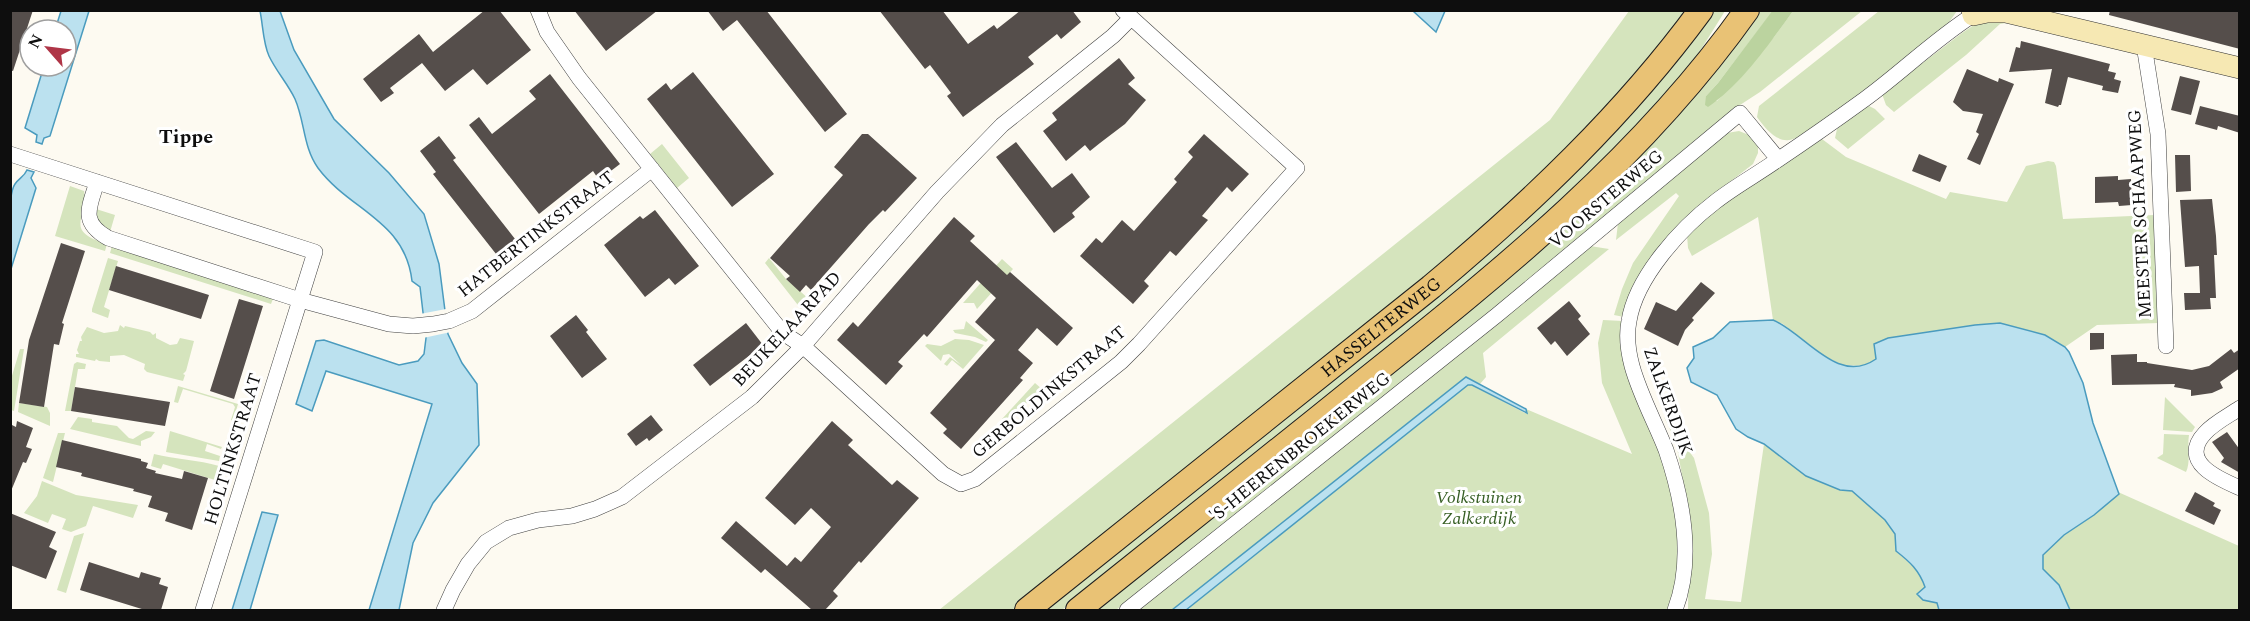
<svg xmlns="http://www.w3.org/2000/svg" width="2250" height="621" font-family="Spectral,serif">
<style>
.green{fill:#d5e4bd}
.forest{fill:#bbd39f}
.water{fill:#bbe1ef;stroke:#4a9bbe;stroke-width:1.5}
.pier{fill:#fdfaf1}
.building{fill:#554e4b}
.lines{fill:none;stroke-linecap:round;stroke-linejoin:round}
.street-casing{stroke:#414141;stroke-width:16}
.secondary-casing{stroke:#303030;stroke-width:22}
.primary-casing{stroke:#1f1f1f;stroke-width:26}
.street{stroke:#fff;stroke-width:15}
.secondary{stroke:#f6e8b3;stroke-width:21}
.primary{stroke:#e9c275;stroke-width:24}
.labels{text-anchor:middle;dominant-baseline:central;stroke-width:6;stroke-linejoin:round;paint-order:stroke}
.street-label{font-size:18px;fill:#0e0e0e;stroke:#fff}
.park-label{font-size:18px;font-style:italic;fill:#375f25;stroke:#fff}
.neighbourhood-label{font-size:20px;font-weight:bold;fill:#0e0e0e;stroke:#fff}
</style>
<rect width="100%" height="100%" fill="#fdfaf1"/>
<path class="green" d="M1629,11H1689L1571,148L1422,283L1012,610H939L1550,120Z
M1712,11H1725L1680,83L1611,156L1449,301L1062,610H1042L1427,302Z
M1757,11H1773L1718,83L1706,96L1717,101L1774,37L1793,11H1862L1760,92L1740,105L1698,138L1541,271L1116,610H1091L1469,308Z
M1879,11H1957L1947,25C1923,44 1810,139 1789,140C1776,142 1764,127 1757,117L1759,106Z
M2004,20L2006,23L2000,24L1966,55L1894,112L1886,105L1882,94L1962,33L1974,25Z
M1867,105L1875,109L1885,119L1848,149L1835,138L1837,129Z
M1739,131L1749,135L1758,146V153L1753,164L1704,202L1624,317L1614,315L1622,289L1633,263L1679,196L1676,193L1616,240L1618,223L1727,133Z
M1822,139L1846,157L1946,199L1950,192L2007,202L2026,166L2048,161L2054,162L2056,166L2063,219L2154,215L2159,323L2097,325L2065,347L2045,335L2000,323L1975,325L1932,333L1866,366L1842,365L1823,355L1783,324L1773,320L1758,217L1692,256L1688,248L1687,235L1717,208L1775,168Z
M662,144L689,178L677,188L650,154Z
M70,186L84,191C90,218 61,230 107,244L105,251L55,236Z
M96,209L115,215L110,232L98,221Z
M112,246L274,296L271,304L110,253Z
M1590,246L1609,249L1483,353L1486,377L1480,384L1466,377L1172,610H1137Z
M108,258L118,261L104,307L110,310L108,318L92,312V309Z
M769,258L786,279L809,299L801,309L765,263Z
M1002,259L1013,269L977,309L974,303H963Z
M1603,320L1623,321L1676,504L1679,566L1670,610H1191L1189,608L1468,385H1472L1525,413L1527,412L1526,409L1632,454L1602,383L1598,343Z
M966,321L988,340L986,342L975,337L955,333L953,330L964,329Z
M120,325L124,328L125,326L150,332L153,335L156,333V338L170,345L177,344L180,338L194,341L186,371L183,374L185,375L183,381L147,372L144,369L145,364L124,355L110,356V362L99,361L96,359L95,361L76,357V354H79L77,350L80,341H82L81,337L87,327L104,333L118,331Z
M955,339L969,340L984,345L963,369L952,360L947,366L944,364L950,357L961,365L949,354L943,355L941,361L925,346L927,344L941,346Z
M20,349H24L14,411L11,410V379Z
M77,362L86,364L85,369H78L71,411H65L74,364Z
M1035,383L1043,390L1004,421L1002,419Z
M178,386L238,404L233,421L231,420L235,407L233,404L183,389L178,403L174,402Z
M2165,397L2195,427L2192,432L2163,430Z
M19,403L47,407L50,413V426L18,412Z
M78,417L92,419V422L117,426L129,438L133,439L146,431L155,432L151,437L141,441V446L70,429Z
M1664,417L1694,458L1709,513L1712,554L1705,599L1741,602L1764,444L1806,476L1840,490L1852,491L1885,520L1895,534L1896,551L1920,573L1925,587L1918,594L1924,600L1938,603L1939,610H1688L1689,514L1676,442Z
M170,431L222,447L221,449L207,444L205,451L220,456L219,461L166,452Z
M58,433H65L53,482L43,478Z
M2164,434L2189,435C2187,447 2191,462 2186,472L2157,458L2163,454Z
M154,454C175,459 199,460 219,466L215,480L163,464L161,469L151,466Z
M42,481L76,495L138,505L133,518L93,506L86,526L71,532L62,529L66,519L52,514L48,523L24,513L37,496Z
M2118,492L2239,546V610H2070L2059,585L2043,569V555L2064,535L2094,515L2119,494Z
M84,533L66,593L57,590L74,536Z"/>
<path class="forest" d="M1773,10L1793,11C1770,43 1741,85 1708,107L1705,105L1706,96L1718,83Z"/>
<path class="water" d="M61,11H89L50,136L44,138L42,144L36,142L37,135L25,128L44,66H66V30H55Z
M260,11H280L294,50L334,119L389,173L424,214L439,264L448,334L462,363L477,384L479,445L433,503L413,543L399,610H369L432,404L326,371L312,411L296,404L316,341L324,340L399,365L418,361L424,354L426,338L420,287L412,281C405,220 350,211 318,168C303,147 305,122 295,99C288,84 276,71 269,56C263,43 263,25 260,11Z
M1413,11H1445L1436,32Z
M27,170L34,172L31,178L36,188L11,269C10,251 6,197 15,184C19,178 24,177 27,170Z
M1773,320C1805,333 1837,386 1876,359L1874,344L1888,338L1975,325L2000,323L2045,335L2065,347L2069,352L2083,383L2093,423L2119,494L2094,515L2064,535L2043,555V569L2059,585L2070,610H1939L1937,603L1923,600L1917,594L1925,587C1919,570 1910,562 1896,551L1895,534L1885,520L1852,491L1840,490L1806,476L1764,444L1748,437L1736,429L1717,395L1691,382L1687,368L1694,358L1693,347L1713,338L1730,322Z
M1466,377L1526,409L1527,413L1472,385H1468L1186,610H1172Z
M262,512L278,515L250,610H232Z"/>
<path class="pier" d="M446,309L451,332L423,338L420,314Z"/>
<path class="building" d="M10,10H33L13,71L10,70Z
M485,10H499L531,50L487,85L473,69L445,91L422,63L390,88L394,93L381,102L363,79L419,34L433,52Z
M574,10H658L606,51Z
M707,10H766L847,114L825,132L737,20L723,31Z
M879,10H942L968,44L994,25L997,29L1021,10H1072L1081,22L1061,39L1057,34L1028,57L1034,64L963,117L947,96L951,93L930,65L925,69Z
M2110,10H2240V49L2109,15Z
M2021,41L2110,64L2108,71L2116,73L2114,79L2121,81L2118,93L2102,90L2103,86L2068,77L2061,105H2059L2058,107L2045,103L2052,69L2009,72L2016,47L2020,48Z
M1119,58L1135,78L1128,84L1146,100L1125,124L1100,143L1090,151L1085,145L1066,161L1043,131L1057,120L1052,113Z
M1967,69L1998,82L1999,78L2014,84L1980,165L1967,159L1979,134L1976,132L1983,114L1963,111L1953,102Z
M693,72L774,174L732,207L647,99L666,83L671,90Z
M550,74L620,164L599,180L593,171L539,214L469,125L479,117L492,134L536,99L529,91Z
M2180,76L2200,81L2191,115L2171,110Z
M2200,106L2240,116V133L2218,126L2217,130L2195,124Z
M862,134H868L917,178L885,212L883,210L869,224L811,290L806,285L800,292L786,279L790,276L770,258L843,175L834,167Z
M1204,134L1249,174L1232,192L1227,187L1202,216L1208,220L1176,256L1170,251L1144,281L1149,286L1133,304L1080,256L1096,238L1102,243L1122,220L1134,231L1177,182L1174,179L1193,157L1188,152Z
M439,136L456,158L453,160L519,244L500,259L433,174L436,172L420,151Z
M1016,142L1052,188L1072,173L1090,197L1072,213L1075,217L1054,233L996,157Z
M1919,154L1947,166L1940,182L1912,171Z
M2175,155H2190L2191,191L2176,192Z
M2118,176V180L2131,179L2132,205L2119,206L2118,202L2095,203V177Z
M2212,199L2216,236L2217,255H2214L2216,298H2210L2211,309L2185,310L2184,293H2200L2199,266L2185,267L2180,200Z
M655,210L699,266L675,285L669,278L645,297L604,245L640,216L643,219Z
M954,217L975,236L970,241L1007,275L1010,272L1073,328L1057,346L1037,328L1018,350L1033,363L1020,378L1023,380L961,449L943,433L947,429L930,413L995,340L975,322L996,298L977,280L927,337L924,334L898,362L903,366L886,385L837,340L853,322L858,327Z
M61,243L85,251L62,323L64,324L59,345L54,344L44,407L19,403L29,340Z
M116,266L209,295L201,319L109,290Z
M1701,282L1715,293L1692,318L1694,320L1685,330L1678,346L1644,329L1656,302L1676,311Z
M239,299L263,306L234,399L210,391Z
M1569,301L1581,316L1578,319L1590,334L1567,356L1555,341L1551,345L1537,328Z
M576,315L588,330L586,332L607,359L582,378L550,336Z
M746,323L763,345L710,386L693,365Z
M2090,333H2104V349L2090,350Z
M2231,349L2234,353L2240,349V368L2220,382L2223,388L2212,393L2191,396V390L2174,387L2175,384L2112,385L2111,355L2137,354V362H2147V363L2192,370L2209,366Z
M75,387L170,402L165,426L71,411Z
M651,415L663,430L649,441L647,438L636,446L627,434Z
M17,421L33,428L26,447L32,449L26,463L23,462L11,491L10,424L16,427Z
M832,421L853,440L848,445L892,485L897,480L919,498L861,563L859,561L833,591L838,596L825,610H812L765,569L761,573L721,538L736,521L787,566L795,557L801,562L831,527L811,508L795,525L765,498Z
M2227,432L2240,450V473L2221,462L2224,458L2212,442Z
M62,440L141,459V461L148,463L146,468L156,471L155,473L182,479L184,471L208,478L192,530L165,521L168,513L148,507L152,496L133,491L134,489L81,476L82,473L56,467Z
M2195,492L2215,503L2213,506L2221,510L2214,525L2185,511Z
M10,513L56,532L49,547L57,551L46,579L10,565Z
M89,562L139,578L141,572L161,578L159,584L168,587L161,610H145L80,590Z"/>
<g class="lines">
<defs>
<path id="street" d="M538,10L547,32L579,78L783,333L803,346L943,474L961,484L975,479L1121,362L1139,344L1297,168L1123,10
M2144,45L2158,134L2166,346
M10,154L315,252L203,610
M97,182C89,208 80,222 108,238L300,300L389,324L413,326L433,324L449,321L472,311L652,169
M2240,408C2228,416 2214,423 2205,433C2178,462 2219,479 2240,488
M444,610L453,590L468,564L486,542L509,528L538,520L572,516L595,509L622,497L752,397L803,346L937,192L1002,125L1113,36L1130,19
M1127,610L1497,315L1740,113L1778,159
M1675,610C1694,560 1683,500 1666,450C1655,422 1640,395 1632,366C1628,351 1626,336 1629,321C1636,277 1681,228 1715,202C1734,187 1756,175 1776,161C1806,141 1836,120 1865,99C1902,72 1934,40 1973,15"/>
<path id="secondary" d="M1972,10L1973,15L1987,12H2006L2240,68"/>
<g id="primary">
<path id="s1" d="M1027,610L1431,287C1530,204 1624,115 1701,10"/>
<path d="M1078,610C1173,534 1269,458 1364,381C1503,270 1643,157 1747,10"/>
</g>
</defs>
<use href="#street" class="street-casing"/>
<use href="#secondary" class="secondary-casing"/>
<use href="#primary" class="primary-casing"/>
<use href="#street" class="street"/>
<use href="#secondary" class="secondary"/>
<use href="#primary" class="primary"/>
</g>
<g class="labels">
<g class="street-label">
<text transform="translate(1606 199) rotate(-40)">VOORSTERWEG</text>
<text transform="translate(2140 214) rotate(-93)">MEESTER SCHAAPWEG</text>
<text transform="translate(536 234) rotate(-38)">HATBERTINKSTRAAT</text>
<text stroke="none"><textPath href="#s1" startOffset="453">HASSELTERWEG</textPath></text>
<text transform="translate(787 329) rotate(-47)">BEUKELAARPAD</text>
<text transform="translate(1049 392) rotate(-40)">GERBOLDINKSTRAAT</text>
<text transform="translate(1668 401) rotate(70)">ZALKERDIJK</text>
<text transform="translate(1300 447) rotate(-39)">'S-HEERENBROEKERWEG</text>
<text transform="translate(233 449) rotate(-73)">HOLTINKSTRAAT</text>
</g>
<g class="park-label">
<text x="1479" y="497">Volkstuinen<tspan x="1479" dy="21">Zalkerdijk</tspan></text>
</g>
<g class="neighbourhood-label">
<text x="186" y="137">Tippe</text>
</g>
</g>
<rect width="2250" height="621" fill="none" stroke="#0e0e0e" stroke-width="24"/>
<g transform="translate(48 48) rotate(298)"><circle r="28" fill="#ffffff" stroke="#9f9f9f" stroke-width="1.5"/>
<path d="M0-4.5L10 22L0 15L-10 22Z" fill="#af3547"/>
<text y="-9" font-size="16" font-weight="bold" text-anchor="middle" fill="#0e0e0e">N</text>
</g>
</svg>
